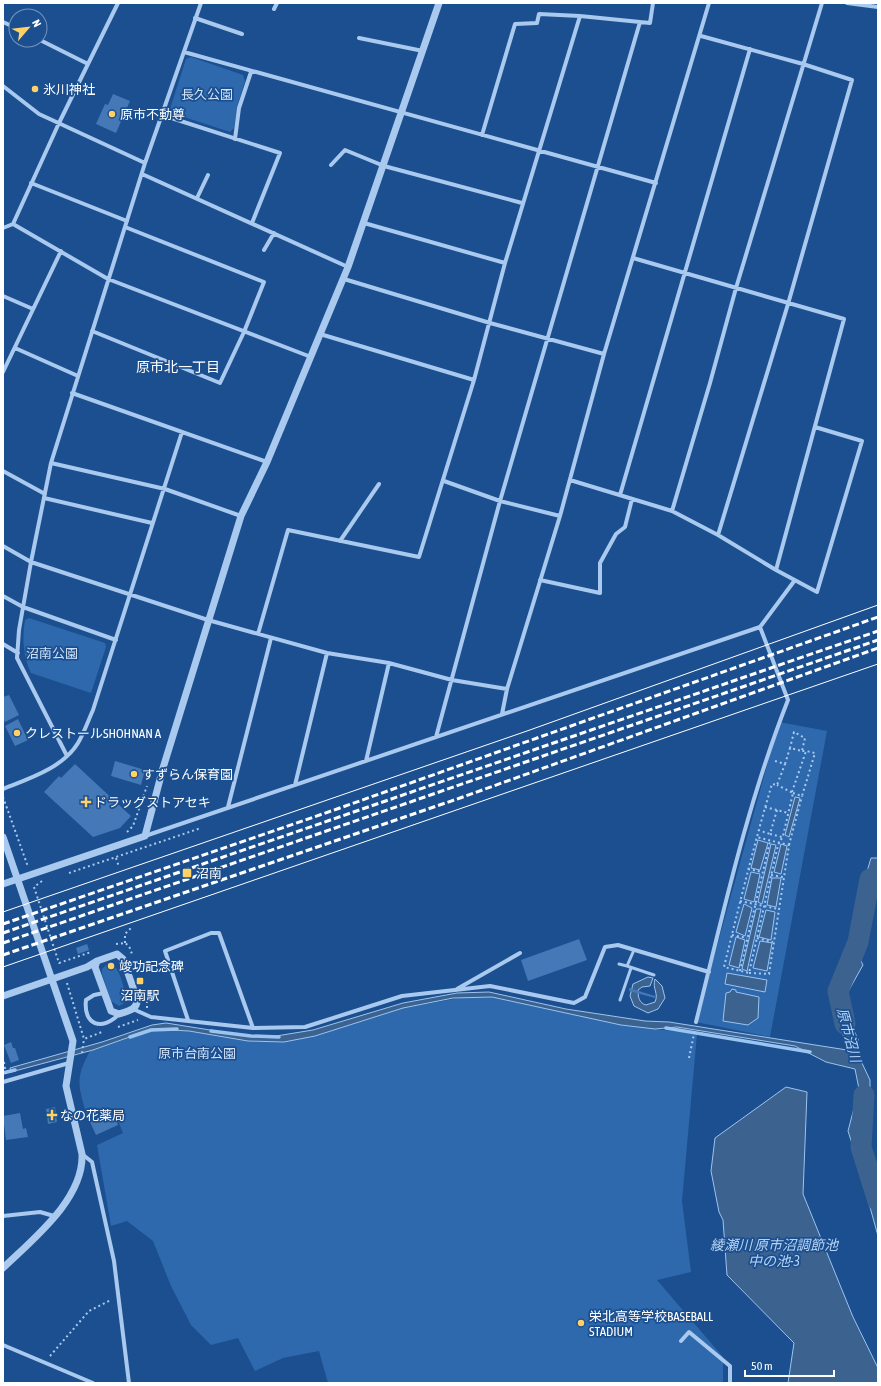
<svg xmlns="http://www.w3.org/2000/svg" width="881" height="1386" font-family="'Asap Condensed','Noto Sans JP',sans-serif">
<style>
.green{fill:#2e69ad}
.water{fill:#3c6290;stroke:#9cc4f0}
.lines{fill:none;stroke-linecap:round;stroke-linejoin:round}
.stream{stroke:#9cc4f0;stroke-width:3.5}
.river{stroke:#3c6290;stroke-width:21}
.building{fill:#4478b7}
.path{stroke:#a9c9ee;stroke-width:2;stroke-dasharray:2 3;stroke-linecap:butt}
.service{stroke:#a9c9ee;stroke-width:3}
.minor{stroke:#a9c9ee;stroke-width:4}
.tertiary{stroke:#a9c9ee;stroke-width:7}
.tram{stroke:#fff;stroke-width:1}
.rail{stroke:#fff;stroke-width:3;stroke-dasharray:7 3;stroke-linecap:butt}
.poi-dot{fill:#ffd166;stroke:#1b4f8f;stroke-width:1.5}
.labels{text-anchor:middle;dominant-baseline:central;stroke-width:3.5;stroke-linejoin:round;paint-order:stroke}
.poi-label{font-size:13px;fill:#fff;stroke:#1b4f8f;text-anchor:start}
.park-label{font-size:13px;fill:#cfe3fa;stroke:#1b4f8f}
.neighbourhood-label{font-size:14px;fill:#fff;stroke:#1b4f8f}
.water-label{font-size:14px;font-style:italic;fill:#b5d3f5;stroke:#1b4f8f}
</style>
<rect width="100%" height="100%" fill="#1b4f8f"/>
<path class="green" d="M191,57L243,75L245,81L237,107L234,128L230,132L172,113L170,109L186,59Z
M29,618L105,643L106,647L91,693L31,673C23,656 22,639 25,620Z
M779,722L827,731L770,1037L696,1022Z
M108,963L113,964C121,973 124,987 126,999L123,1004L119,1006L111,1001L102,974V969Z
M465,997H492L621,1025L697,1034L682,1201L691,1272L657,1280L723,1357V1383H328L319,1351L283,1358L255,1371L238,1338L211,1345L191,1325L171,1286L153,1241L127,1221L111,1226L97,1145L123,1133L113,1108L87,1117C79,1086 74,1080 90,1051L152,1029L189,1031L248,1041L284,1042L315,1036L403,1008Z"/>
<path class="water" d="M795,797L800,798L789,837L785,835Z
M758,840L768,843L760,870L751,868Z
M771,844L776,845L762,904L758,902Z
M781,844L787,846L781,874L774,872Z
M871,858H878V879L871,891L857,939L858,955L863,965L845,997L848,1018L858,1039L861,1061L870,1080V1102L865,1119L857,1131L867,1143L875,1163L874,1173L878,1213V1236L865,1189L863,1160L855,1153L848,1131L859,1089L855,1069L826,1062L795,1046L677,1027L655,1029L621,1025L492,997L453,998L403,1008L315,1036L284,1042L248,1041L189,1031L152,1029L93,1050L11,1072L10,1068L102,1042L152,1025L166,1023L248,1036L270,1037L313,1030L403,1003L457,993L489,992L566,1009L645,1021L669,1022L847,1050L836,1006L851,962L850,948L860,895Z
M751,872L760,874L754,902L744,899Z
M772,878H781L776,907L767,905Z
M744,904L752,908L745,936L736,932Z
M756,909H761L747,971L742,969Z
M766,910L775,912L771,940L759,937Z
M736,937L745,940L739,968L729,965Z
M760,941L772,943L767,971L753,968Z
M727,973L767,980L765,992L725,984Z
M648,977L653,978L650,986L642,987L638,990C638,997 639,1003 646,1005L655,1002C659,993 652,989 655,979L662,986L665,998L658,1009L648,1013L634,1006L630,996L633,984Z
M732,989L736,990V992L759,997L758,1018L748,1025L723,1021L726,993L730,992Z
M786,1087L807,1092L803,1194L853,1317L878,1368V1383H788L794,1343L727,1275L723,1220L719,1212L711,1171L715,1138Z"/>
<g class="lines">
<path class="stream" d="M666,1028L810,1052
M211,1031L251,1036L279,1037
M130,1037L151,1030L177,1029
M3,1073L15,1070"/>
<path class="river" d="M845,1024L838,991L858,942L870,879L878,876
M864,1095L861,1147L878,1201"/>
</g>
<path class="building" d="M113,94L130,101L116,133L96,124L105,104L108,105Z
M9,695L19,715L5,722L3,718V697Z
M18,719L28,740L15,746L5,726Z
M115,761L145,770L141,785L111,776Z
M75,764L131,816L120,828L93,837L44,792L59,776L61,778Z
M579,939L587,960L528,981L521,960Z
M87,944L89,950L78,954L76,948Z
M629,988L655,996V998L629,991Z
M11,1042L13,1048H15L19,1060L11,1063L4,1045Z
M55,1107L57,1122L48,1124L46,1109Z
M113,1112L118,1125L96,1135L90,1122Z
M20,1113L23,1129L26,1128L28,1137L6,1140L3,1116Z"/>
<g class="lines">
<path class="path" d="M775,761L785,764L777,785L772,784C754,844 739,906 724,967L749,973L778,845L783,836L793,793L777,785
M785,764L790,748L802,751L805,738L794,732L790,748
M792,792L806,751H802
M793,793L802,796L815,753L806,751
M3,797L27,864L30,865
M765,807L788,813
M777,810L770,834L782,837
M758,830L770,834
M127,832L133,826L147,786
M789,845L802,796
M116,858L119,867
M748,869L762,872
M69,873L201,828
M771,875L783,877
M42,881L34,887L59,963L91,952
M740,901L778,909
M732,935L747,938
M757,938L773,942
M125,943V934L131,928
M116,944L125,943L129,946L132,954
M740,971L770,841
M749,973L769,974L789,845L756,837
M67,983L84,1039L102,1032
M147,1008V996
M118,1027L138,1020
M82,1053L84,1039
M689,1058L695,1029
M4,1062L6,1074
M50,1356L89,1311L111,1300"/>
<path class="service" d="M634,950L627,966L654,975
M619,964L627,966
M620,1000L631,968"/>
<path class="minor" d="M118,3L59,123L13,224L108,279L311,357
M847,3L878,7
M274,9L277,3
M195,18L242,34
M3,22L16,28
M701,36L803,64L852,80L788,304L718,535
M359,38L423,51
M40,40L88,64
M184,52L656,183
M3,86L39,114L145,163
M162,115L280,153L252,223
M482,135L515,24L537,23L539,14L580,16L650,23L653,3
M235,139L239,108L251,72
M331,165L345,150L384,166L522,203
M142,174L348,267
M31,183L127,221
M197,198L208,175
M364,223L505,263
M3,228L13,224
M264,250L274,233
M633,258L844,319L776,570
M344,279L490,323L604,354
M3,296L33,309
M92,331L220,383L244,332L264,282L125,227
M320,334L474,380
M15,348L78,376
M3,372L61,251
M72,393L267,462
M51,463L165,489L241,516
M3,471L45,494
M570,480L672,511L718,535L776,570L817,592L862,441L815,427
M444,481L500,501L560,516
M620,495L750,49
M44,498L152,523
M672,511L710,383L736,288L822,3
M340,541L379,484
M3,546L31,562L208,620L327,653L389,663L452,680L507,689
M540,580L600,593V563L616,534L625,527L632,499
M3,596L23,607L116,640
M258,634L288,530L419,557L474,380L505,263L580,16
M3,644L18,653
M502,714L507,689L560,516L604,354L709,3
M436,737L500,501L640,22
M67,756L17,658L19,630L31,562L51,463L145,163L201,3
M366,761L389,663
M295,785L327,653
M3,789C28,779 63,768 78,743C84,733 88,721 93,710L182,432
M228,807L271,638
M145,836L760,627L795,580
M457,989L520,953
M104,993L94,995L86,1000C83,1025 102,1032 119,1014
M133,1009L151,1017L253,1028L305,1027L402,996L490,986L574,1003L585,997L605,947L618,945L709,972
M188,1020L165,951L211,933H219L253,1028
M696,1022C723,914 747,804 788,700L760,627
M3,1082L69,1063
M82,1154L92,1162L114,1261L129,1383
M3,1216L40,1212L54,1216
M681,1341L689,1332L730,1366V1383
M3,1345L93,1383"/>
<path class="tertiary" d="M3,837L73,1041L66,1086L82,1154C84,1199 33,1239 3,1268
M3,884L145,836L163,768L241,516L267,462L348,267L439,3
M3,996L87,967L97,961L117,954L123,959L137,999C138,1010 127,1011 119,1014L111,1011L95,967L97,961"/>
<path class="tram" d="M3,912L527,731L878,605
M3,967L878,664"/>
<path class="rail" d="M3,924L337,809L878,617
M3,933L878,631
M3,943L878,640
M3,955L460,798L878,648"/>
</g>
<g class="poi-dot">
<circle cx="35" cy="89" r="4"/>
<circle cx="112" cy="114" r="4"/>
<circle cx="17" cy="733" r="4"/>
<circle cx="134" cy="774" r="4"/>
<path d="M84 796h4v4h4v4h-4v4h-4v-4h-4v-4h4z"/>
<rect x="182" y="868" width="10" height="10" rx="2"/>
<circle cx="111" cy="966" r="4"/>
<rect x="136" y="977" width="8" height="8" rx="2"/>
<path d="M50 1109h4v4h4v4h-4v4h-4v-4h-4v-4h4z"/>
<circle cx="581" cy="1323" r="4"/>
</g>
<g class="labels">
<g class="poi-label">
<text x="43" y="89">氷川神社</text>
<text x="120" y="114">原市不動尊</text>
<text x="25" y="733">クレストールSHOHNAN A</text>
<text x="142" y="774">すずらん保育園</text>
<text x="94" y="802">ドラッグストアセキ</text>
<text x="196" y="873">沼南</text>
<text x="119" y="966">竣功記念碑</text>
<text x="140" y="995" text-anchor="middle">沼南駅</text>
<text x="60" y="1115">なの花薬局</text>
<text x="589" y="1316">栄北高等学校BASEBALL<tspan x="589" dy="15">STADIUM</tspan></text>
</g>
<g class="park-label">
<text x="207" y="94">長久公園</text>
<text x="52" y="653">沼南公園</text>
<text x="197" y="1053">原市台南公園</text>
</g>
<g class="neighbourhood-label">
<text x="178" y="367">原市北一丁目</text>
</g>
<g class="water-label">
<text transform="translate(849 1035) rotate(75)">原市沼川</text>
<text x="774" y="1245">綾瀬川 原市沼調節池<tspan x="774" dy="16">中の池-3</tspan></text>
</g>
</g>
<rect width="881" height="1386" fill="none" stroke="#ffffff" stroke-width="8"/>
<g transform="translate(28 28) rotate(62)"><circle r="19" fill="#1b4f8f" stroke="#7695bc"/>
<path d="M0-3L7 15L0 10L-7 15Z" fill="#ffd166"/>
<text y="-6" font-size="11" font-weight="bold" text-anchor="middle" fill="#ffffff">N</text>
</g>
<path d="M745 1370v6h89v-6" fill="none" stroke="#ffffff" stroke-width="2"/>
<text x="751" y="1370" font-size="12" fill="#ffffff" stroke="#1b4f8f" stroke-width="3" paint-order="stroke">50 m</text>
</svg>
